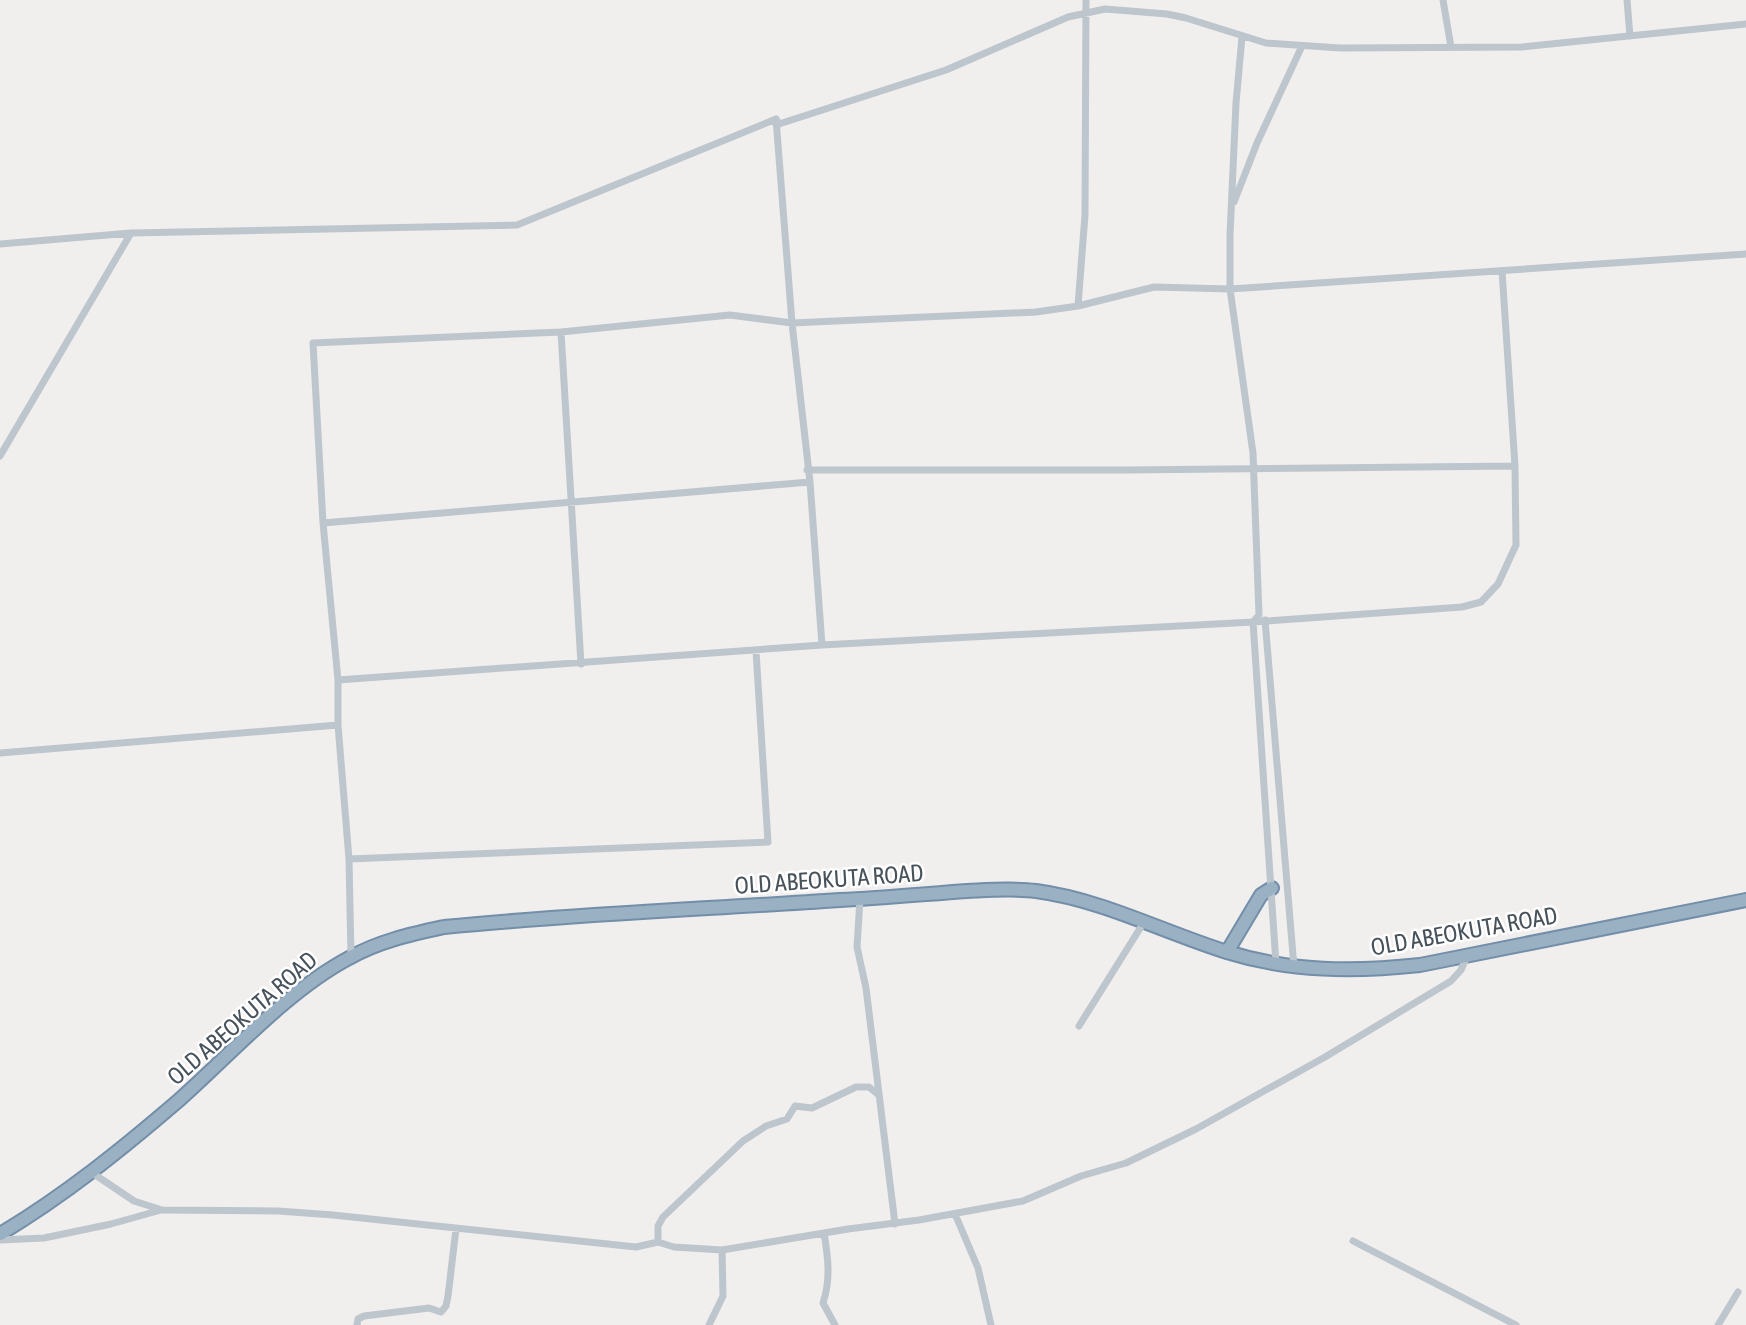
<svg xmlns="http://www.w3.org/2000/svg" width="1746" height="1325" font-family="'Asap Condensed',sans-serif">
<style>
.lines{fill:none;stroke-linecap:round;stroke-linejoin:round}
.trunk-casing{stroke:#728ea8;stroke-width:16}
.minor{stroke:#bdc6cd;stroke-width:7}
.trunk{stroke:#9ab1c4;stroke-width:12}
.labels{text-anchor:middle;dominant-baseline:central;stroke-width:5;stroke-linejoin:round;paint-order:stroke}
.street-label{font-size:24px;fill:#47525b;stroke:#fff}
</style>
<rect width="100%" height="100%" fill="#f1eeee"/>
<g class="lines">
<defs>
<path id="trunk" d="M1227,952L1261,895L1272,888
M0,1234C64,1196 122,1149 178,1101C231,1054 287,991 349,958C379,941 412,934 444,927C576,914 708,909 840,900C883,898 925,894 967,891C989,890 1013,888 1036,891C1103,900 1163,932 1227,952C1291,972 1354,972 1420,965L1746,900"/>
</defs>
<use href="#trunk" class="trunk-casing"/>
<path class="minor" d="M1443,0L1451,47
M1627,0L1630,36
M1242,37L1236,103L1230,235V289L1253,453L1259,615L1253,622L1276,964
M776,119L792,323L810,482L822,645
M1234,202L1257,143L1302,46
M0,244L131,233L517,225L776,119L779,124L946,70L1068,17L1105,9L1167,14L1186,18L1266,43L1340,48L1522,47L1746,24
M1078,306L1085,215L1086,0
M561,332L581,664
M0,456L131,233
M807,470H1127L1515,466
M323,523L810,482
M1265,620L1294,967
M338,680L822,645L1253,622L1462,607L1481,602L1498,584L1516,545L1515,466L1502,271
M0,753L338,725
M349,859L768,842L756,651
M860,899L857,947L866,988L895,1224
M351,956L349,859L338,725V680L323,523L313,343L561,332L730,315L792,323L1036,312L1078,306L1154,287L1230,289L1746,254
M1079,1026L1144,922
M91,1172L134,1201L162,1210L278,1211L333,1215L636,1247L658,1242L674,1247L722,1250L848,1229L919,1220L1023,1201L1081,1176L1126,1163L1196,1129L1325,1057L1451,981L1461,970L1467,956
M955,1214L978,1268L991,1325
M824,1233C828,1257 831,1279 823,1303L835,1325
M0,1240L44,1238L111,1224L161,1210
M1353,1241L1516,1325
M658,1242V1226L663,1217L743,1141L766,1126L787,1119L795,1106L812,1108L856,1087H869L879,1095
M357,1325L358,1319L364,1316L429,1308L441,1312L446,1306L448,1296L456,1229
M709,1325L723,1296L722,1250
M1718,1325L1738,1292"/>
<use href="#trunk" class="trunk"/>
</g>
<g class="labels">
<g class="street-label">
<text transform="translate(829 879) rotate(-4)">OLD ABEOKUTA ROAD</text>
<text transform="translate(1464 931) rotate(-10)">OLD ABEOKUTA ROAD</text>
<text transform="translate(242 1018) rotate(-41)">OLD ABEOKUTA ROAD</text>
</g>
</g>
</svg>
